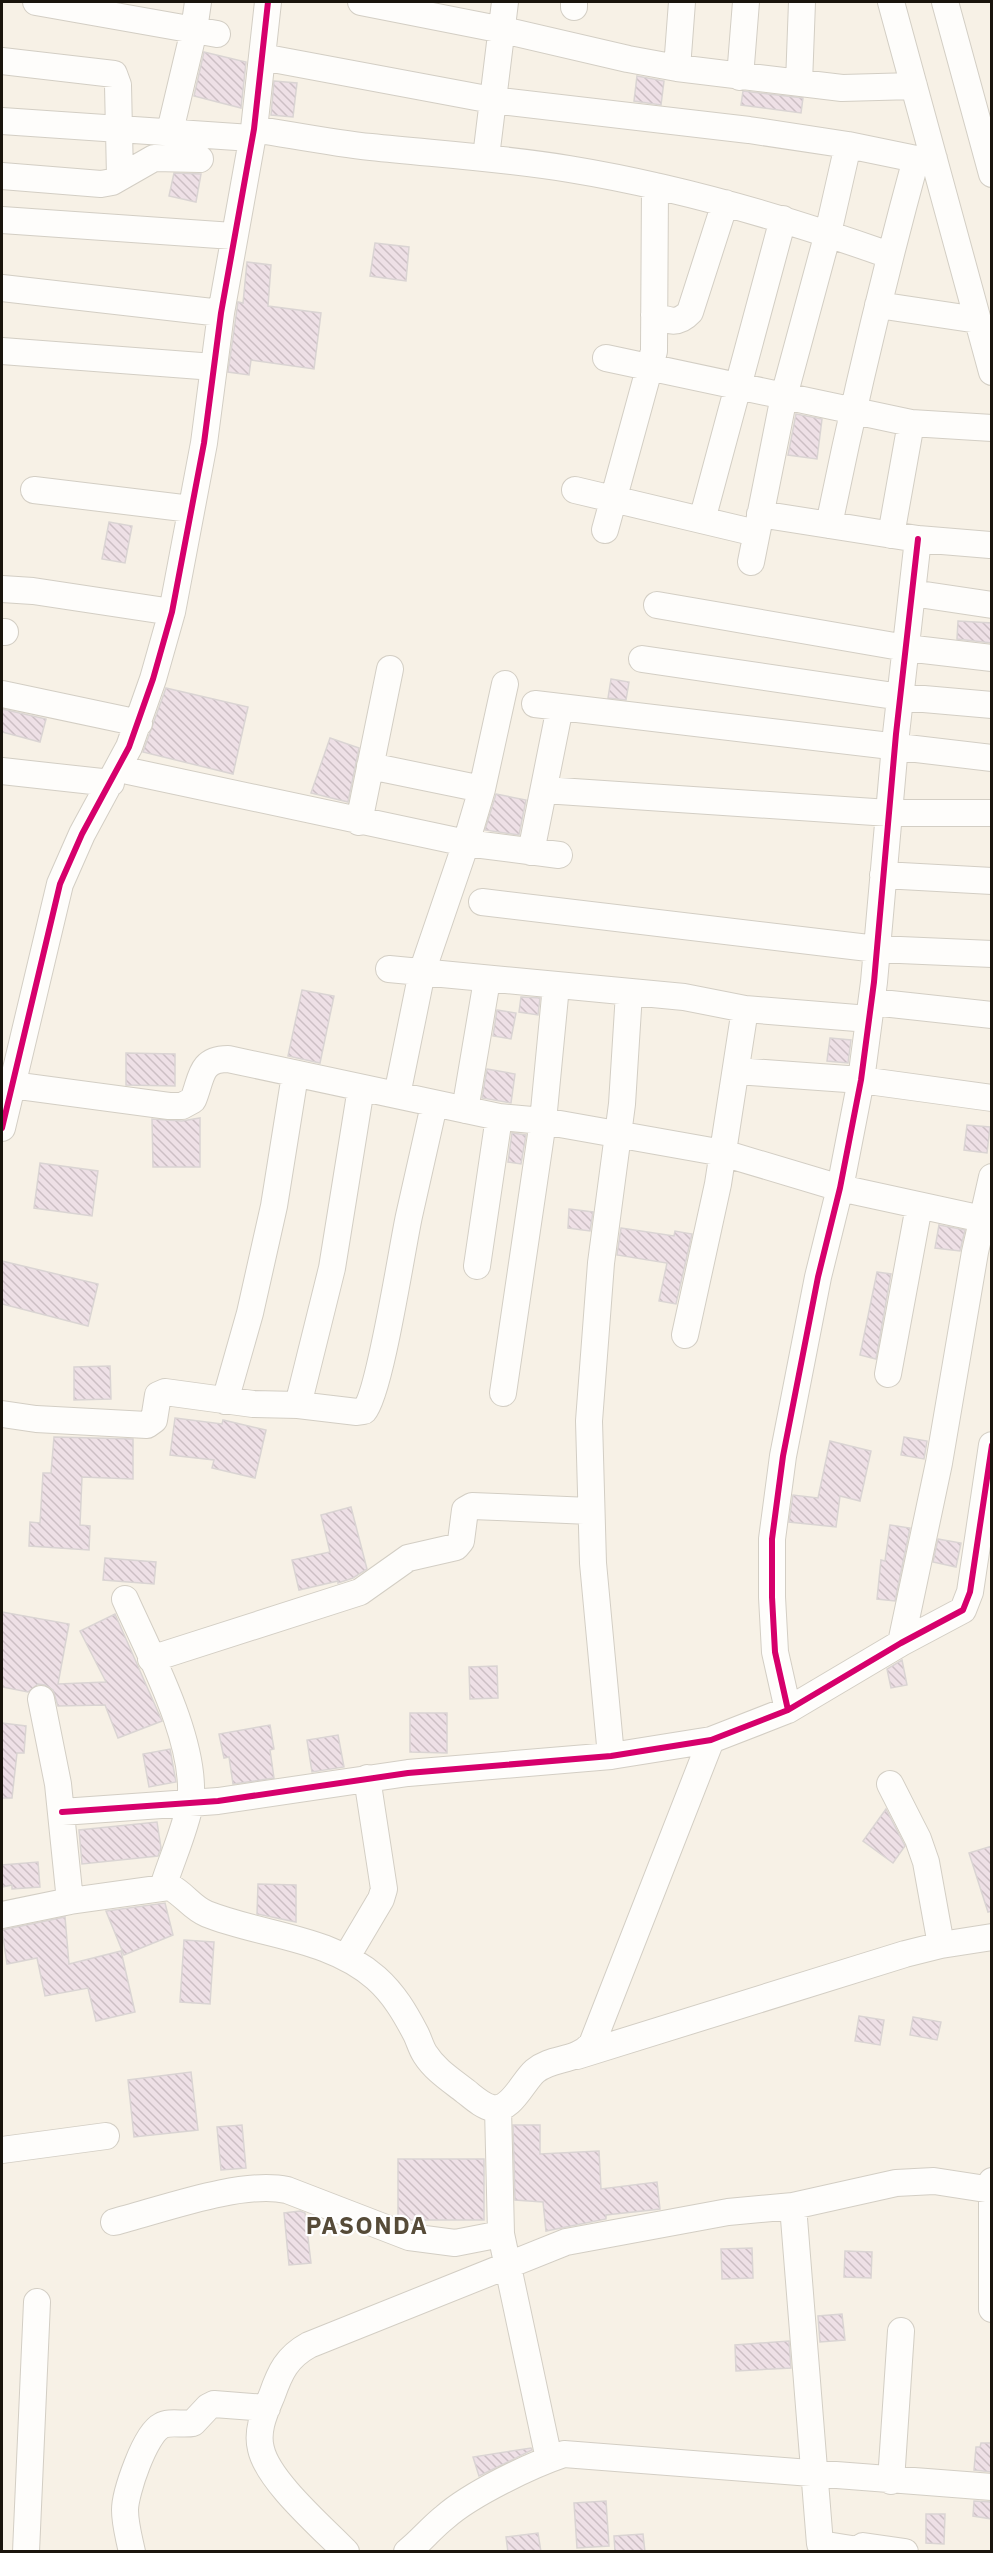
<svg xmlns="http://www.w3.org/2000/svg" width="993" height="2553" font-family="'IBM Plex Sans',sans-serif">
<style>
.building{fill:url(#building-back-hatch);stroke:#dad4d3;stroke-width:1.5}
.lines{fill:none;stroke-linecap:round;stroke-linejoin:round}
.minor-casing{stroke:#d3cec4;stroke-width:28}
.minor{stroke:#fefdfb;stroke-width:26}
.cycleway-casing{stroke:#fff;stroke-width:10}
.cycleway{stroke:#d6006c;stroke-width:6}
.labels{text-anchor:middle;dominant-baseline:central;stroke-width:4.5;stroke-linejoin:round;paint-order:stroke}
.district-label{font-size:24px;font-weight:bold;letter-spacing:1.5px;fill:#564b38;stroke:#fff}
</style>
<defs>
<pattern id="building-back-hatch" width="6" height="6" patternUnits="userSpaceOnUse" patternTransform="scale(1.5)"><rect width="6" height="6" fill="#eee0e6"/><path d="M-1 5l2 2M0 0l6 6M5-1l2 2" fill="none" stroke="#ccbfc4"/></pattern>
</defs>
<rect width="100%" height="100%" fill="#f7f1e6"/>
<path class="building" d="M204,52L246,62L241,108L194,96Z
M637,76L664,81L661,105L634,101Z
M274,81L297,83L293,117L271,115Z
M743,91L803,98L801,113L741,105Z
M174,173L201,174L196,202L169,196Z
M375,243L409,247L406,281L370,276Z
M247,262L271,265L268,306L321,313L314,369L251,360L249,375L228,372L238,302L243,303Z
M796,414L822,419L817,459L788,455Z
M109,522L132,526L125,563L102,559Z
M958,621L992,623V643L957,639Z
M611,679L629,682L626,700L608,698Z
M166,688L248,707L233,774L143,752Z
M2,709L46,719L40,742L2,732Z
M330,738L359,748L348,802L311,793Z
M496,794L526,800L519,835L485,830Z
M302,990L334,996L320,1063L288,1056Z
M521,997L540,998L538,1015L519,1012Z
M497,1010L516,1013L511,1039L493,1036Z
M830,1038L851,1040L848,1063L827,1061Z
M126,1053L175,1054V1086L126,1085Z
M487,1069L515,1074L511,1103L482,1098Z
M200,1118V1167H153L152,1119L182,1121Z
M967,1125L990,1127L987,1153L964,1150Z
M512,1133L526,1135L521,1164L508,1162Z
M40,1163L98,1171L92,1216L34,1208Z
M569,1209L593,1212L590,1231L568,1228Z
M939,1225L965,1230L960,1251L935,1248Z
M621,1228L674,1236L675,1231L692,1234L676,1304L659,1301L667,1263L617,1255Z
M2,1261L98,1284L88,1326L2,1304Z
M877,1272L891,1274L876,1359L860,1355Z
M110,1366L111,1399L74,1400V1367Z
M175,1418L222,1424L223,1420L266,1430L255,1478L212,1468L214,1460L170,1455Z
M54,1437L133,1439V1479L82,1477L80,1525L90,1526L89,1550L29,1546L30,1522L40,1523L43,1473H51Z
M904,1437L927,1441L924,1459L901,1455Z
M830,1441L871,1451L860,1501L840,1496L836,1527L789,1522L793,1495L818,1498Z
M351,1507L367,1569L353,1578L338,1583V1581L299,1590L292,1560L330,1552L321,1515Z
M890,1525L910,1528L895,1601L877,1599L881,1560L885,1561Z
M938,1539L961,1543L956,1567L933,1562Z
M105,1558L156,1562L154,1584L103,1580Z
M2,1612L69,1624L58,1684L106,1682L80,1631L115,1614L162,1721L118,1738L105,1705L58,1706L53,1690L45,1685L38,1684L28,1692L2,1687Z
M902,1660L907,1685L891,1688L887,1669Z
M497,1666L498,1698L470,1699L469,1667Z
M410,1713H447V1753L410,1752Z
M2,1723L26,1726L24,1753H17L12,1798H2Z
M270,1725L274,1749L270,1750L274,1778L233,1784L229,1757L224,1758L219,1734Z
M338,1735L344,1767L312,1772L307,1740Z
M170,1749L176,1782L149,1787L143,1754Z
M886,1809L905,1846L893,1863L863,1841Z
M157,1822L161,1848L158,1856L82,1864L79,1830Z
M992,1846V1911L988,1912L969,1853Z
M38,1862L40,1887L12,1889V1885L2,1887V1865Z
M258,1884L296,1885V1922L257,1914Z
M165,1903L173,1935L124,1955L106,1911Z
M65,1917L69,1964L121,1951L135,2012L96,2021L88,1988L45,1996L37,1958L7,1964L2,1930Z
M184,1940L214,1942L210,2004L180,2002Z
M859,2016L884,2020L880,2045L855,2041Z
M913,2017L941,2022L937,2040L910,2035Z
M191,2072L198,2130L134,2137L128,2080Z
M242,2125L246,2168L221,2170L217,2127Z
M513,2125H540V2154L599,2151L601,2189L657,2182L660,2209L606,2215V2219L546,2231L543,2202L515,2200Z
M398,2159H484V2220H407L398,2217Z
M300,2211L305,2213L311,2263L289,2265L284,2213Z
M752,2248L753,2278L722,2279L721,2249Z
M845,2251L872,2252L871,2278L844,2277Z
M842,2314L845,2340L820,2342L818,2316Z
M789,2341L791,2368L736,2371L735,2345Z
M981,2443H992V2472L974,2470L976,2447H980Z
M531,2448L532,2450L479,2476L473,2457Z
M606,2501L609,2546L577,2548L574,2503Z
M974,2501L992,2502V2519L973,2516Z
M926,2514H945L944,2544L926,2543Z
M538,2533L541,2552H508L506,2537Z
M643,2534L645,2552H615L614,2536Z"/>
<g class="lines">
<defs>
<path id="minor" d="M36,2L217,34
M361,2L503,30L628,59L677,68L842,88L914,86
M891,2L992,372
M945,2L992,174
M574,7V2
M262,57L492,100L749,130L848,145L916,159H934
M2,61L114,74L118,85L120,177
M677,68L682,2
M740,77L746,2
M799,83L802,2
M2,121L251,138
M254,129C293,135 332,143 371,147C437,154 503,158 569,169C679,187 785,218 889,255
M170,131L194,30L198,2
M486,157L505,2
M2,176L101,184L112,182L154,158L200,159
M2,220L233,236
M2,288L221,313
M878,305L978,320
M654,315C669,321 678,325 690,312L725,203
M2,351L214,367
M606,358L911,423L992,428
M34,490L191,509
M575,490L756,533
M760,514L918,539L990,545
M702,520L783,219
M829,525C854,402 883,280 916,159
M605,530L654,351L655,186
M891,535L911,423
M751,562L784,396L828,233L848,145
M2,589L33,591L172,612
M912,593L992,605
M657,605L906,648L992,658
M2,632H5
M642,659L901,697L992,705
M2,694L139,723
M535,704L992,758
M370,766L482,789
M119,769L466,843L559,855
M2,771L111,783
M544,790L889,813H992
M359,822L390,669
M531,852L560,707
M883,875L992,881
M482,902L877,949L992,954
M389,969L684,997L745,1009L869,1019
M872,1002L992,1015
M736,1071L861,1080L992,1098
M12,1085L169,1106H182L193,1100C202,1079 199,1059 228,1059L499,1117L543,1121L723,1153L840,1188L992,1221
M397,1095L422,972L466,843L482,789L505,684
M465,1110L487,980
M2,1128L60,884L82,834L129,747L153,679L172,612L204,443L221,313L254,129L268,2
M477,1266L499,1117
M685,1335L718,1184L745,1009
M888,1374L919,1206
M503,1393L543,1121L556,986
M225,1401L250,1313L274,1206L295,1075
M298,1405L332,1268L361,1088
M2,1414L36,1419L147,1425L154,1420L158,1395L165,1392L253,1404L298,1405L357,1412L364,1411C380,1394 402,1248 409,1216C417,1179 426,1142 434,1105
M125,1599C149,1653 199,1745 190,1804C185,1830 171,1861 163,1887
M901,1643L939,1463L975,1252L992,1177
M151,1659L360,1592L408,1558L456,1547L461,1541L465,1510L472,1506L590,1511
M41,1699L58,1784L70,1901
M788,1710L775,1652L772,1597V1539L783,1456L818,1277L840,1188L861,1080L874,982L896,734L918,539
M611,1756L593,1563L589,1421L601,1263L622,1104L629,993
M890,1784L918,1839L926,1862L941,1945
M62,1812L218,1801L408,1773L611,1756L711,1740L788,1710L901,1643L963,1610L970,1592L992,1445
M2,1915L70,1901L170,1887C184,1894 192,1908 207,1914C263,1936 329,1937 376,1978C394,1994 405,2013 416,2034C419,2040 421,2048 425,2054C435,2070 451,2080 465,2091C473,2097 482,2106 492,2108C511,2112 523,2081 535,2071C553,2056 575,2063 592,2044L711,1740
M346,1958L381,1899L384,1889L367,1778
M577,2056L905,1954L941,1945L992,1937
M498,2108L501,2234L549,2459
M2,2150L106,2136
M992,2181V2309
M793,2206L820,2544L858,2550L863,2546L905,2552
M114,2222C161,2210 241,2180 287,2190L409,2237L455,2243L501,2234
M891,2481L901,2331
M26,2552L37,2302
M132,2552C129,2538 125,2524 125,2510C125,2493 145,2434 161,2426C169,2421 183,2425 193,2423L208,2407L214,2404L267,2408
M346,2552C322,2527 268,2481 261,2449C256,2430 265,2412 272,2395C280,2372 287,2357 309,2345L566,2242L728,2212L793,2206L896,2183L934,2181L992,2190
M407,2552C421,2541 431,2528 445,2517C471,2494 531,2465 564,2454L992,2487"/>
</defs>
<use href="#minor" class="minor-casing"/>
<use href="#minor" class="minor"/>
<defs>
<path id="cycleway" d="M2,1128L60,884L82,834L129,747L153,679L172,612L204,443L221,313L254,129L268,2
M788,1710L775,1652L772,1597V1539L783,1456L818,1277L840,1188L861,1080L874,982L896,734L918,539
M62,1812L218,1801L408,1773L611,1756L711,1740L788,1710L901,1643L963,1610L970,1592L992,1445"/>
</defs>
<use href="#cycleway" class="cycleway-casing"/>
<use href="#cycleway" class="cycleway"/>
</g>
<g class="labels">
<g class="district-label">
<text x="367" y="2225">PASONDA</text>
</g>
</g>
<rect width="993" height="2553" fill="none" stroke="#19140c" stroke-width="6"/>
</svg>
